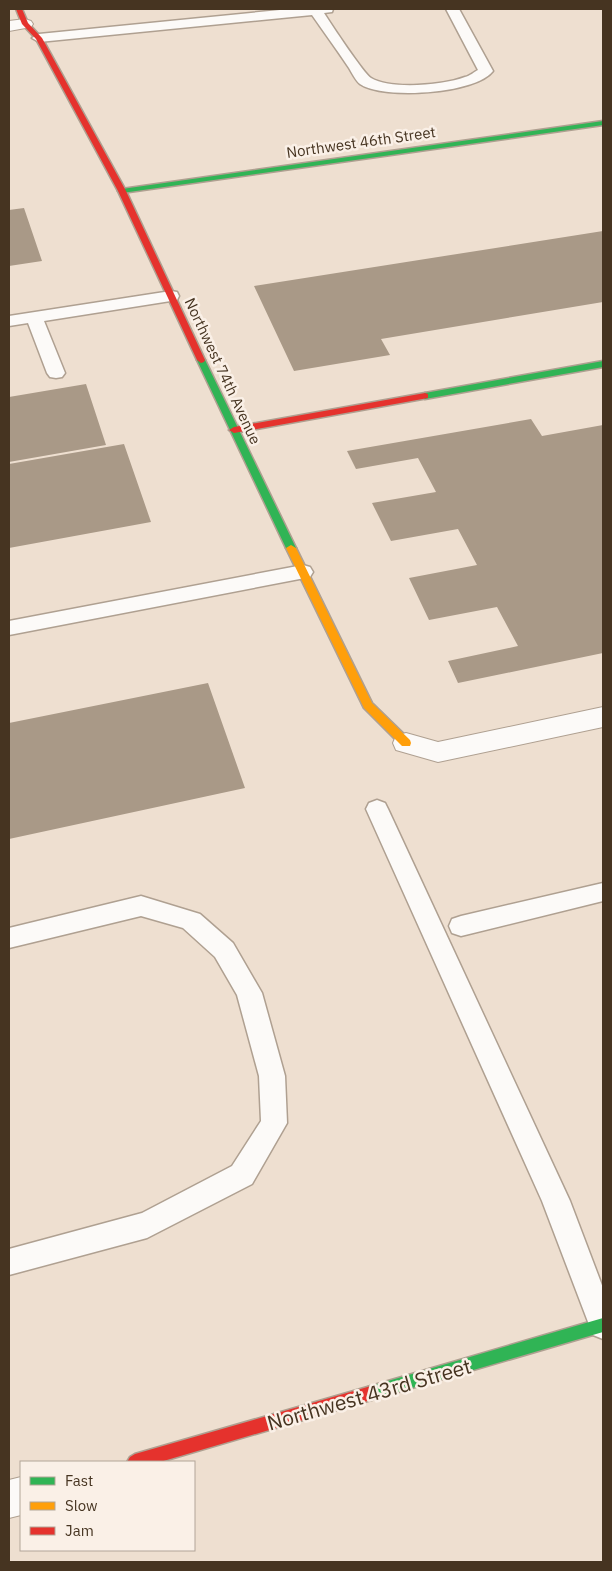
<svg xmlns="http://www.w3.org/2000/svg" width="612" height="1571" font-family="'IBM Plex Sans',sans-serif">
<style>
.building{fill:#a99987}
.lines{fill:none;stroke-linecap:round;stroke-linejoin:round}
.lane-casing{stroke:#afa091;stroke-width:3}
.street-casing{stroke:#afa091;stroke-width:2}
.fast-casing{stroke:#afa091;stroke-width:3}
.slow-casing{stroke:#afa091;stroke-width:3}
.jam-casing{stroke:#afa091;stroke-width:3}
.lane{fill:#fcfaf8;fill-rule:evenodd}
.street{fill:#fcfaf8;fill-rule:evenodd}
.fast{fill:#30b455;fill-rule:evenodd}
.slow{fill:#ff9f0a;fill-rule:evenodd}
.jam{fill:#e5322d;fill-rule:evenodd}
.labels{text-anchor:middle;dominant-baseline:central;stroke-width:5;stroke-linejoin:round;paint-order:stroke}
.far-street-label{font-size:15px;fill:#463421;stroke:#faf0e7}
.near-street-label{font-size:21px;fill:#463421;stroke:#faf0e7}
</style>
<rect width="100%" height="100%" fill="#eedfd0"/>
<path class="building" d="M24,208L42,261L9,266V210Z
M603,231V302L381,339L390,355L294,371L254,286Z
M86,384L106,445L9,462V397Z
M531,419L542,436L603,425V653L458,683L448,661L518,646L497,607L429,620L409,578L477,565L458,529L391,541L372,503L436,492L418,458L356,469L347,451Z
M124,444L151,522L9,548V464Z
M208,683L245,788L9,839V723Z"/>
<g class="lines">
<defs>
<path id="lane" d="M290,9H333L332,12L324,13C331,24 364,74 371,78C391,90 444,85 465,77C470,76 474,72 478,70L446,9H459L493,71C476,94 383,100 360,84C356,81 352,73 349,68C337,50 324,32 312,15L39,42L32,38L39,34Z
M171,291L177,292L179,296L177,300L44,321L65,373L62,377L56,378L50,377L47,373L28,323L9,326V316Z
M303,565L310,567L313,572L310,577L9,635V621Z
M377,800L385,803L388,809L570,1201L603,1288V1339L593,1335L542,1201L366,809L369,803Z
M603,883V901L461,936L452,933L449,926L452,919L461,916Z
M141,896L200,914L233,943L262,993L285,1076L287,1123L252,1184L147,1238L9,1275V1249L142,1213L232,1166L261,1121L259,1076L237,995L215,957L183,928L141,916L9,948V928Z"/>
<path id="street" d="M25,19L31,21L33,24L31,27L9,31V21Z
M603,707V727L438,762L396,750L393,743L396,736L406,733L438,742Z
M21,1477V1515L9,1518V1480Z"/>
<path id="fast" d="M603,121V125L122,193L118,191L122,189Z
M201,357L205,360L296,548L294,550L291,551L286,548L197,360Z
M603,361V367L425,399L421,396L425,393Z
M603,1318V1332L371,1400L366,1398L364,1393L366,1388L371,1386Z"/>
<path id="slow" d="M291,545L296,548L372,703L410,740L411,743L410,746H402L364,708L286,548Z"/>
<path id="jam" d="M16,9H22L28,23L42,38L126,191L205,360L204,362L201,363L197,360L118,191L36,39L22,24Z
M425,393L428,394V398L234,433L229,430L234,427Z
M371,1386L376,1388L378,1393L376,1398L371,1400L160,1462H127L130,1457L135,1454Z"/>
</defs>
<use href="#lane" class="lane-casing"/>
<use href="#street" class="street-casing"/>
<use href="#fast" class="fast-casing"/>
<use href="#slow" class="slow-casing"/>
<use href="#jam" class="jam-casing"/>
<use href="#lane" class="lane"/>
<use href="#street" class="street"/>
<use href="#fast" class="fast"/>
<use href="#slow" class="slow"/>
<use href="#jam" class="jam"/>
</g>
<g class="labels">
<g class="far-street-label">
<text transform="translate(361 142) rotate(-8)">Northwest 46th Street</text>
<text transform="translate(223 371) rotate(65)">Northwest 74th Avenue</text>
</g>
<g class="near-street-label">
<text transform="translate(369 1394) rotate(-16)">Northwest 43rd Street</text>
</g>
</g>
<rect width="612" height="1571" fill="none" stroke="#463421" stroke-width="20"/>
<rect x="20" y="1461" width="175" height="90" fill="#faf0e7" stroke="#b2a598"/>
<rect x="30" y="1477" width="25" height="8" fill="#30b455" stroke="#b2a598"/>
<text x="65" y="1486" font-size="15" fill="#463421">Fast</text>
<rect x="30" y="1502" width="25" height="8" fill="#ff9f0a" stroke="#b2a598"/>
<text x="65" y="1511" font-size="15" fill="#463421">Slow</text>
<rect x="30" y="1527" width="25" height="8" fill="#e5322d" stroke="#b2a598"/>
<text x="65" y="1536" font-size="15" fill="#463421">Jam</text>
</svg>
